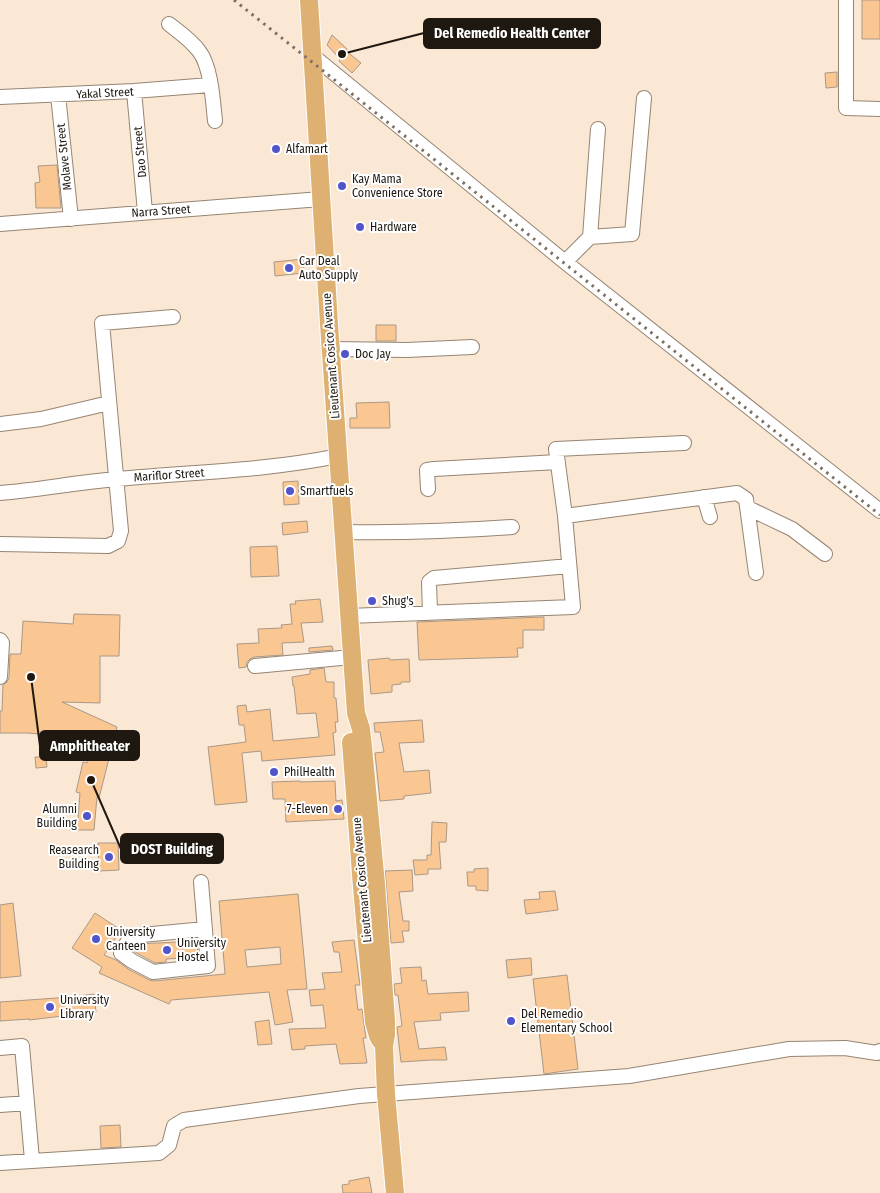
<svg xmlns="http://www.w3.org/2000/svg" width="880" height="1193" font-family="'Fira Sans Condensed',sans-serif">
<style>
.building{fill:#fac792;stroke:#aa9887;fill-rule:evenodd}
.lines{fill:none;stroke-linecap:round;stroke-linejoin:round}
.minor-casing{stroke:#968573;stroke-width:16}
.major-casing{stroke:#fff;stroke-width:20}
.minor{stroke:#fff;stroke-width:14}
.major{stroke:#deb173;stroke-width:18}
.rail{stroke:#7d7164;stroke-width:3;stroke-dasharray:2.5 5;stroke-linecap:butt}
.poi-dot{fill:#5254ca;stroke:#fff;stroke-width:2}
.labels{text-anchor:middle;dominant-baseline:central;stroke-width:4;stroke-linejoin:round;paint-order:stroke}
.street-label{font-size:12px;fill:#1f1811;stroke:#fff}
.poi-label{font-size:12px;fill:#1f1811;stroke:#fff;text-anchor:start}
.leader{fill:none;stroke:#1f1811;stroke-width:2}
.callout-dot{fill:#1f1811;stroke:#fff;stroke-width:2}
.callout{fill:#1f1811;stroke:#1f1811;stroke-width:2}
.callout-label{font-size:14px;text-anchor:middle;font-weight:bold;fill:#fff}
</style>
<rect width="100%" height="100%" fill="#fae7d4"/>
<path class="building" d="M862,0H880V39H862Z
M332,35L347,49L346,51L361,63L352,73L339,61L340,59L327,45Z
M837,72V87L826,88L825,73Z
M57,165L61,208H36L35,183L40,182L38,166Z
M303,259L304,273L275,276L274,262Z
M376,325H396V341H376Z
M389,402L390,428H350V418H357L356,403Z
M298,481L299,504L284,505L283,482Z
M307,521L308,532L283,535L282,523Z
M277,546L279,576L251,577L250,547Z
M320,599L323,622L301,623L304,642L282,643L283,655L254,657L250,659L247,662L246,667L239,668L237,644L259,643L258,629L282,628L281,625L292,624L290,604H296L295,601Z
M74,614L120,615L119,656H100V703L62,702L117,727L99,798L97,797L94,830H77L80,793L76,792L83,762L87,763L91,738L27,733H0V711H2L3,685L7,682L9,678L10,654H21L23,621L73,624Z
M544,617V630H523V648H517L518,657L419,660L417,622Z
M332,646L333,650L309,652V648Z
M389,658L390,660L409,659L410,682H401V684L392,685V692L371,694L368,660Z
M324,668L326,682H334V698H336L338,722H335L336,732L333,733L335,755L262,761L261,751L242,753L247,802L215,805L208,747L246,742L244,725H239L237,706L246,705L247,712L270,709L273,741L319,737L316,713L297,714L294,686H293L292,677L310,674V670Z
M422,720L424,742L399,743L404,772L429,770L431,793L404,796V799L380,801L375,753L384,752L380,732H375L374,723Z
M35,757H46L47,767L36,768Z
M300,781V782L335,781L336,801L342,800L344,819L286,822L285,799H273L272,782Z
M432,822L447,823L446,842H439L441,869H428V874L415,875L413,860H427V855H431Z
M98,843H118L119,870L99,871Z
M488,868V891L476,890V886H468L467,872H474V869Z
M412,870L413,891L399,892L403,921H409V931H402L404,942L391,943L385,871Z
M555,891L558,910L526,914L524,900L540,899L539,892Z
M298,894L307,989L287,990L293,1022L275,1025L269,992L171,1000L169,1004L99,973L102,967L72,948L95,913L121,930L104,955L116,960L128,969L149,980L154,981L225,974L219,901ZM280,947L281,964L247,967L245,950Z
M13,903L21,976L0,978V905Z
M354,940L360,985H355L358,1010L362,1009L366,1038H363L367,1063L340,1064L336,1044L305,1046V1049L292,1050L289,1029L326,1028L323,1005L311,1006L309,990L325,989L322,973L342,972L339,952H334L332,942Z
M197,941L198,957L166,959V962L155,963L135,952V947L136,944Z
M531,958L532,975L508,978L506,960Z
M421,967L422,981L426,980L428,994L468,992L469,1011L440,1013L441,1020L414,1022L419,1049L445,1047L447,1060H431L401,1062L397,1027L402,1026L398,995H395L394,984L402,983L400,968Z
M567,975L578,1069L544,1074L533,979Z
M94,994L96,1012L29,1020V1019L0,1021V1002L71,997Z
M269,1020L272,1044L258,1045L255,1022Z
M120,1125L121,1147L101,1148L100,1126Z
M369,1177L372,1193H343L342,1185L349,1184V1181Z"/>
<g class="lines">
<defs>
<path id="minor" d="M846,0V108L880,109
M169,24C179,32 191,40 199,51C211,66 213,101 215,121
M313,56L565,262L880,511
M134,91L145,212
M58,95L71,219
M0,97L134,91L210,85
M0,224L321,199
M590,237L632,234L644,98
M565,262L590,237L598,129
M331,349L407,350L472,347
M0,424L41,419L109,403
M428,489L427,470L434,469L558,462
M0,493C39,490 78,482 118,479C191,472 265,471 338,456
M704,497L710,517
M748,508L792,529L825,554
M565,516L737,493L746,499L756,573
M344,532C400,533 456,531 512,527
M0,544L108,546L118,541L121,531L102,323L173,317
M430,613L429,582L434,578L569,566
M349,616L573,607L565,516L556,449L684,443
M0,640L2,643L0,677
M255,666L352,657
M201,882L208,966L153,972L132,961L121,953L131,936L205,929
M0,1048L22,1046L32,1160
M0,1105L27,1103
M0,1163L159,1153L169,1145L174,1126L184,1120L359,1096L629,1076L789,1049L845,1048L877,1053L880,1051"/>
<path id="major" d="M309,0L329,324L356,713L361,729L363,747L376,884L386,1020V1035L384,1046L386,1094L395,1193
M351,742L362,887L374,1022L378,1036L381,1041"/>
</defs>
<use href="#minor" class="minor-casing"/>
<use href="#major" class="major-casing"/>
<use href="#minor" class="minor"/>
<use href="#major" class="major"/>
<path class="rail" d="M234,0L312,62L880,515"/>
</g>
<g class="poi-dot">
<circle cx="276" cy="149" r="5"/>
<circle cx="342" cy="186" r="5"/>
<circle cx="360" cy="227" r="5"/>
<circle cx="289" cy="268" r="5"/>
<circle cx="345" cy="354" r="5"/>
<circle cx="290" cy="491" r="5"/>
<circle cx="372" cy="601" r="5"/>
<circle cx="274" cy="772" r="5"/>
<circle cx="338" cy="809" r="5"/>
<circle cx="87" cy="816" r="5"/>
<circle cx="109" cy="857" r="5"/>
<circle cx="96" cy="939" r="5"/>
<circle cx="167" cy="950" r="5"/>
<circle cx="50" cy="1007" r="5"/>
<circle cx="511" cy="1021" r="5"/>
</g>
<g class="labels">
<g class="street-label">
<text transform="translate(105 93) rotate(-3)">Yakal Street</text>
<text transform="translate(140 152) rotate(-95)">Dao Street</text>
<text transform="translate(64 157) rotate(-96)">Molave Street</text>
<text transform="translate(161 211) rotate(-4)">Narra Street</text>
<text transform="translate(331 356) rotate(-94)">Lieutenant Cosico Avenue</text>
<text transform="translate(169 475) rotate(-4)">Mariflor Street</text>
<text transform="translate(362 880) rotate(-95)">Lieutenant Cosico Avenue</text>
</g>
<g class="poi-label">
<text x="286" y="149">Alfamart</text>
<text x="352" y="179">Kay Mama<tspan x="352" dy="14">Convenience Store</tspan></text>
<text x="370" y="227">Hardware</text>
<text x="299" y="261">Car Deal<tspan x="299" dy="14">Auto Supply</tspan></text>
<text x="355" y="354">Doc Jay</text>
<text x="300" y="491">Smartfuels</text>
<text x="382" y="601">Shug's</text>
<text x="284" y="772">PhilHealth</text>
<text x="77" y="809" text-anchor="end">Alumni<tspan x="77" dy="14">Building</tspan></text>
<text x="328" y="809" text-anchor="end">7-Eleven</text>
<text x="99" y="850" text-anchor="end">Reasearch<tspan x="99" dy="14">Building</tspan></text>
<text x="106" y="932">University<tspan x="106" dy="14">Canteen</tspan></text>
<text x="177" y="943">University<tspan x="177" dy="14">Hostel</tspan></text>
<text x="60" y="1000">University<tspan x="60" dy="14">Library</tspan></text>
<text x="521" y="1014">Del Remedio<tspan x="521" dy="14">Elementary School</tspan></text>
</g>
</g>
<path class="leader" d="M342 54L424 33M31 677L40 746M91 780L121 849"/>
<g class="callout-dot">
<circle cx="342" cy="54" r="5"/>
<circle cx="31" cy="677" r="5"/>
<circle cx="91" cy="780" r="5"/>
</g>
<g class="callout">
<rect x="424" y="19" width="176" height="29" rx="5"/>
<rect x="40" y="731" width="99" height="29" rx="5"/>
<rect x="121" y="834" width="102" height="29" rx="5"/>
</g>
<g class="callout-label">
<text x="512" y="38">Del Remedio Health Center</text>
<text x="90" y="751">Amphitheater</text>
<text x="172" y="854">DOST Building</text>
</g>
</svg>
